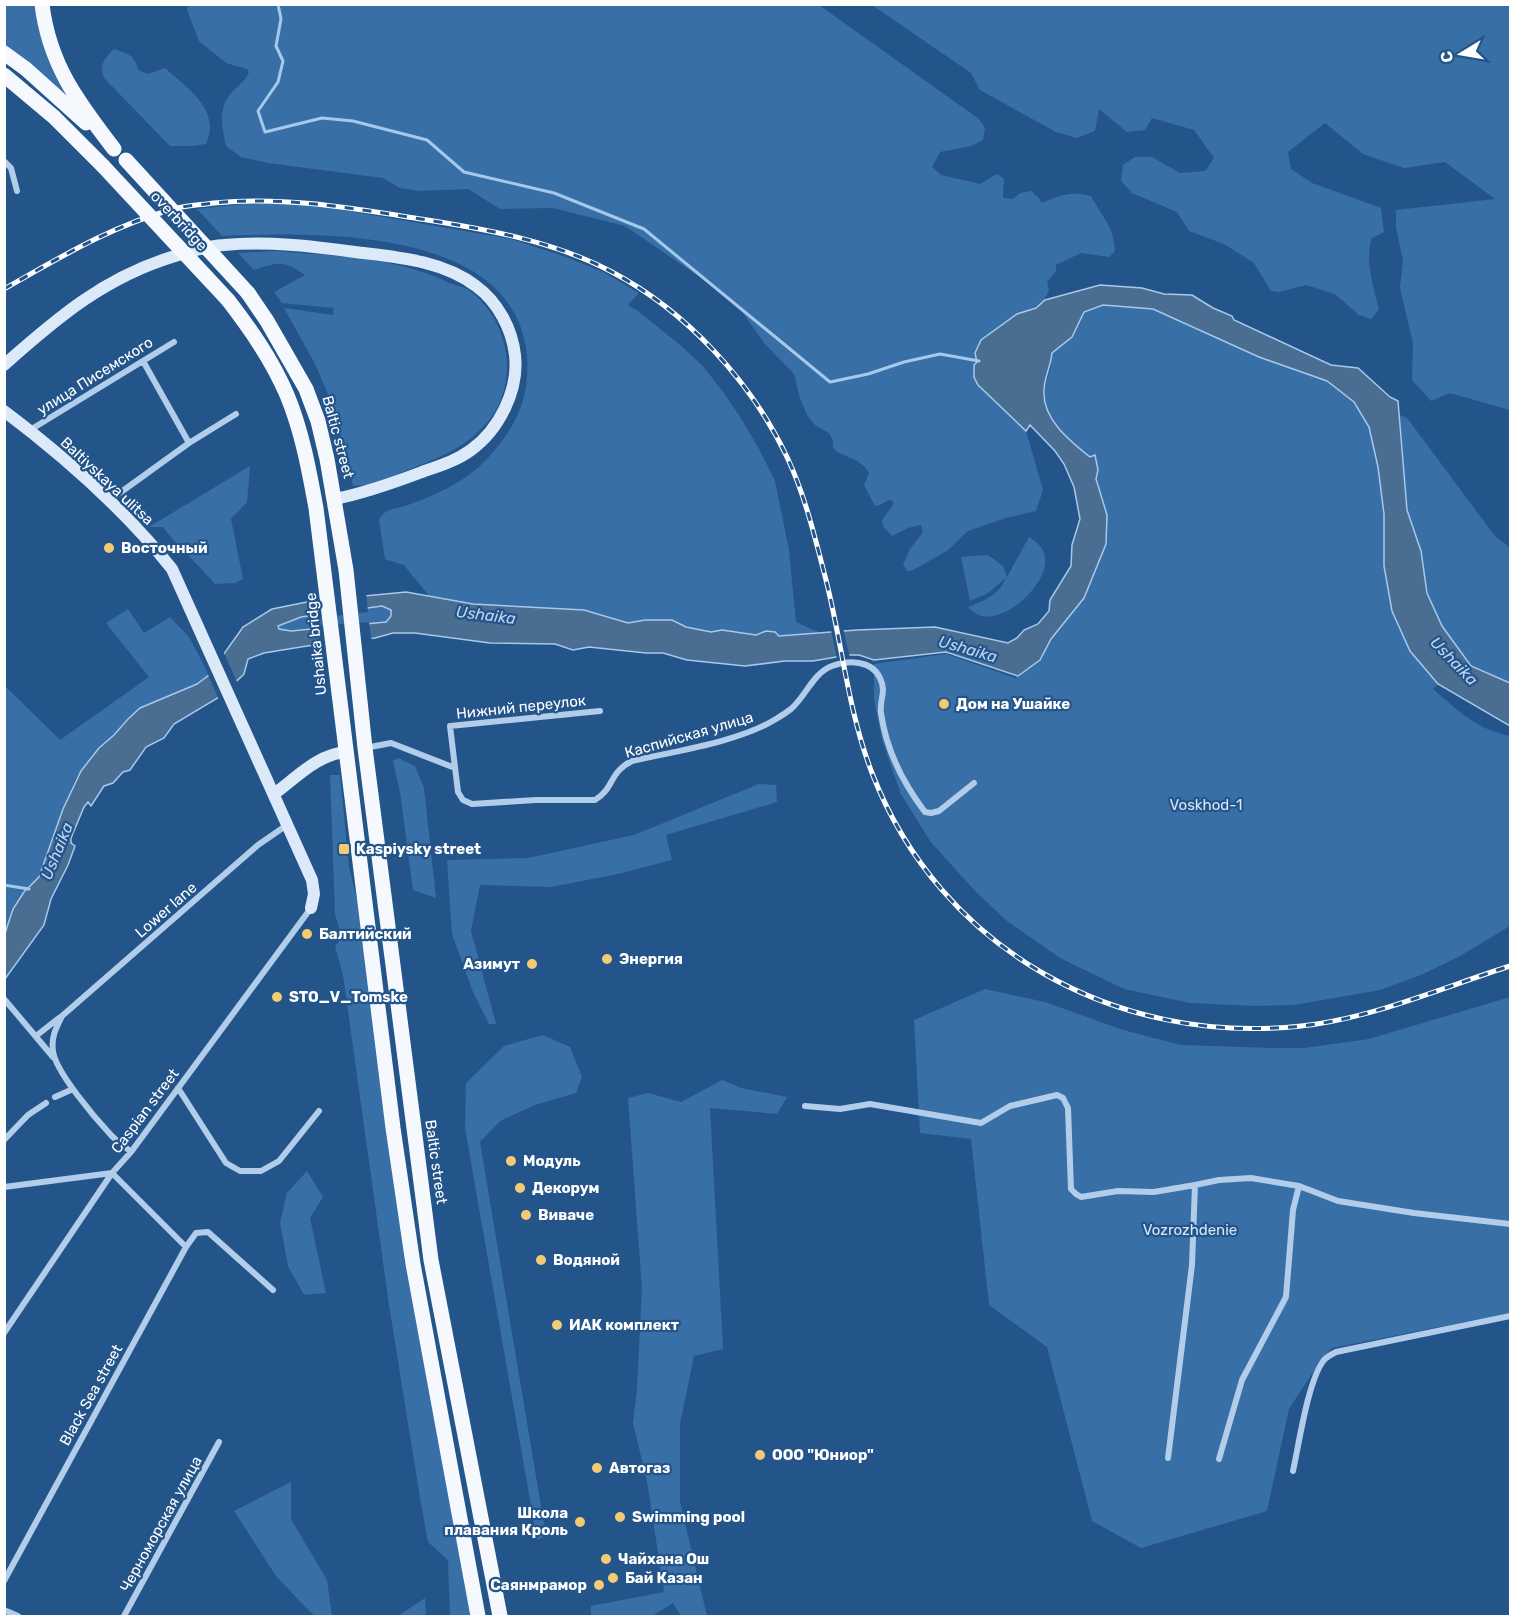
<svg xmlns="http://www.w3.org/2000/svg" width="1515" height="1621" font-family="Rubik,sans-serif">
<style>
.green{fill:#386fa7}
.water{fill:#4a6d92;stroke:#a6c9eb;stroke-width:1.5;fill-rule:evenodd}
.pier{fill:#24558a}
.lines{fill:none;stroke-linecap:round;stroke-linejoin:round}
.stream{stroke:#a6c9eb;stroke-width:3}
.street{stroke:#b1cdea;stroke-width:6}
.secondary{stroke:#dce9f8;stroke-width:12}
.primary{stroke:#f5f9fe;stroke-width:15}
.rail-casing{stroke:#fff;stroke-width:5}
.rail{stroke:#24558a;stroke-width:3;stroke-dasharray:9;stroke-linecap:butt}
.primary-bridge{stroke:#f5f9fe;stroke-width:15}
.poi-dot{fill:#f4ca75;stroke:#24558a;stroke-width:2}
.labels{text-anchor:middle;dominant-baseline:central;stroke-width:4.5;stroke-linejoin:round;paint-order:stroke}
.street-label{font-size:15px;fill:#fff;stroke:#24558a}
.poi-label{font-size:15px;font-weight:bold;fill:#fff;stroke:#24558a;text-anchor:start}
.park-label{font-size:15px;fill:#d6e7f8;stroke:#24558a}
.water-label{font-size:16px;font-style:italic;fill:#bdd7f1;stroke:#24558a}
</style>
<rect width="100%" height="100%" fill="#24558a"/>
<path class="green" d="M188,4L819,5L979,119L985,128L983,140L971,146L940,152L932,167L941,175L980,184L997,174L1004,179L1003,198L1013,199L1020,193L1031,191L1038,197L1042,203C1061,195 1070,191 1091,196C1103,219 1113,224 1115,251L1109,257L1081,253L1056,265V271L1047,282L1049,290C1045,300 1040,307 1029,309L985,336C971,349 977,369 978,385L1026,431L1043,490L1036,511L1006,518L968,531L947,551L911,571H907L903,565L910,549L923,532L921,525L908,528L892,536L883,526L882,520L893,505V501L889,500L880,505L875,506L864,485L869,473L864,466L857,461L837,452L833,447V441L829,433L816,426L807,415L800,398L794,374L765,344L742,312L707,282L625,226L553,208L500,209L468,189L420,191L400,188L383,178L268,163L241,157L226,146C222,126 217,107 233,91C239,85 246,80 249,72L247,69L226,63L199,41L187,10Z
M4,5H42L69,99L5,47Z
M872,5H1510V410L1450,393L1431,401L1412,380L1413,343L1400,288L1403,260L1396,228V210L1495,199L1445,162L1404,168L1363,154L1325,123L1288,152L1291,169L1312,183L1381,208L1384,232L1372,238C1364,260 1374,288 1379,310L1371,319L1359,315L1335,294L1306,285L1279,292L1271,291L1254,263L1224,244L1189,231L1177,212L1132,193L1121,181L1123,165L1135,157H1152L1180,173L1205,171L1214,158L1194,130L1152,118L1145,130L1127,132L1099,109L1095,131L1077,138L1056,132L980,90L971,73Z
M114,49C127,53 136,56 138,70L148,74L165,68C186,87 222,110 206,144L192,146H170L105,79C98,66 104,59 114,49Z
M254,203L313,205L511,239L566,257L603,272L639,293L628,305L638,311L680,345L702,365L724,393L744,423L759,449L775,481L789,550L796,622L822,634L779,636L775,632L766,631L756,635L722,630L712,632L686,627L672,620H645L628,623L584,610L473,604L430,597L404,565L385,559L379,520C384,509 395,509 405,506C436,495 464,483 487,459C515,429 530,399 527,357C517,226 316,232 222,236L197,209Z
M276,251C333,256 398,257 449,283C456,286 463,286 470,291C512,323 521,388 483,427C462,450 433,460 405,471C396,475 386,481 376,484C369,486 361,485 353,486L337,421L328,394L314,362L284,308L333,315L334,308L282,303L274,292L305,275C283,260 279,262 254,270L238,253Z
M1103,305L1153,309L1259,357L1327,381L1354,402L1369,427L1378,467L1384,514V566L1392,611L1410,651L1438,684L1433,689C1457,710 1478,730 1510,736V926L1460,956L1421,975L1380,990L1294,1005L1255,1006L1190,1003L1124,989L1060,958L1007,921L976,892L930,841L901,794L882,740L874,700V664L946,654L1015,678L1040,660L1051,639L1084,598L1106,544L1107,516L1096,479L1098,470L1091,457L1072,442L1055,423L1046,408L1044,389L1051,366L1052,353L1072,337L1084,312Z
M1400,415L1407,418L1495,536L1510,548V683L1471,666L1442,626L1427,593L1421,551L1407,510Z
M250,466L247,502L231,519L243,579L235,583L215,584C198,564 179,548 163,527H149Z
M1029,537C1037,542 1044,548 1045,558C1049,583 1005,625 979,615C975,614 971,610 968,607C985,600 998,596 1006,578L988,593L970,601L961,557L988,555L1003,566L1007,577Z
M382,606L391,610V616L386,622L291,631L279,629L278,626C307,611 350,611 382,606Z
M128,609L144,633L170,617L189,637L209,675L197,684L140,708L127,719L114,735L99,748L76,778L63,809L45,864L39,877L24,892L13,909L5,937V688L6,687L60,740L149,677L106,623Z
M398,758L415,766L424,788L436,898L413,890L400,792L393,761Z
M330,775H340L349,867L362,920L405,1264L470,1597L472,1616H450L448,1560L428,1542L421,1504L389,1305L343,975L335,946L342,938L335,914Z
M759,784L776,785L777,802L666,835L672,860L618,874L551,887L480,885L471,931L496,1024H489L473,992L452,934L447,860L528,858L634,835Z
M985,989L1045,1002L1123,1030L1181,1045L1274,1048H1304L1369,1039L1510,997V1313L1332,1348L1321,1360L1289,1409L1267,1511L1141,1548L1092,1521L1047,1347L989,1305L971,1139L920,1133L914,1020Z
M543,1035L570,1047L582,1077L576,1093L535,1105L500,1121L480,1142L546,1536L537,1540L465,1128L466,1083L504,1046Z
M722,1080L741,1088L787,1097L777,1114L710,1108L723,1349L694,1356L680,1424V1502L707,1616H681L673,1603L652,1616H591V1606L664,1592L647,1481L633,1423L637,1390L642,1289L628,1098L648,1093L681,1102Z
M307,1171L323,1197L310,1218L326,1293L304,1295L288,1266L280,1223L287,1193Z
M291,1482V1519L327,1580L332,1616H315L309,1611L276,1576L234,1511Z
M425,1598L426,1616H398Z"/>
<path class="water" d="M1100,285L1142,288L1164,294L1192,295L1213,308L1232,316L1234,320L1331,365L1358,368L1390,397L1398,401L1407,510L1421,551L1427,593L1442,626L1471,666L1510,683V726L1438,684L1410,651L1392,611L1384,566V514L1378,467L1369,427L1354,402L1327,381L1259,357L1153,309L1103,305L1084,312L1072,337L1052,353C1051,366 1044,378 1044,390C1042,419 1070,441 1090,457L1095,455L1098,470L1096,479L1107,515L1106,544L1084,598L1051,639L1040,660L1018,676L946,652L874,660L859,655H848L813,661H785L745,666L687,660L663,653H646L589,647L573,650L555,644L490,643L415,633H393L375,638L307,646L264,653L248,659L244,674L221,696L174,724L164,738L146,747L130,770L123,772L113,783L104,786L91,806L88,802L84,807L71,838V843L75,846L68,865L51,899L44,925L5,979L4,937L8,924L13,909L24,892L39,877L63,809L81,771L99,748L114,735L128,719L140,708L197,684L209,675L243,627L272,609L312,601L406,592L473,604L584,610L628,623L645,620H672L686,627L711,632L722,630L756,635L766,631L775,632L779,636L857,630L935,627L1008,643L1017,638L1024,630L1038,624L1049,611L1050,600L1071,566L1072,545L1080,519L1074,487L1064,464L1055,451L1030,425L1026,431L978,385L974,377V365L977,362L975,353L981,340L1017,314L1036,308L1045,300ZM382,606L391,610V616L386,622L291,631L279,629L278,626L301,617Z"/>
<path class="pier" d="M366,592L368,612L317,618L314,598Z
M369,622L372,642L320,647L317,626Z
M843,628L850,658L837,659L831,630Z
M223,651L238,684L219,700L207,672Z"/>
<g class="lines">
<path class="stream" d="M278,4L281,19L276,46L283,61L278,82L258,111L265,132L322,118L353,121L427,140L464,172L554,193L644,229L830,382L868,374L904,362L940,354L979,361
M4,885L29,889"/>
<path class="street" d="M4,161L11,168L17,191
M143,361L189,443
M30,430L174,342
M110,500L189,443L236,414
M600,711L450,726L458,792L463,800L472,804L536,800H595C614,789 609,772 632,761C675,751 739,742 776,719C781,716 787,712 791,709C806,696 813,673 832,666C848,660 872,660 880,678C887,693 879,699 881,713C886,749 903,783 925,812L931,813L939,811L974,783
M365,748L391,743L455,768
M5,1000L53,1057
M36,1036L59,1018
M178,1088L226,1163L240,1171H261L279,1161L319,1111
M55,1097L73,1089
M805,1106L840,1109L870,1104L981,1123L1010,1106L1057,1095L1063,1098L1068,1108L1071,1189L1076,1194L1081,1197L1118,1191L1154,1192L1195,1185
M4,1140L28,1115L46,1103
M131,1152C124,1146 116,1141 110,1134C95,1118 55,1071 53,1051C51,1037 56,1028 62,1016L258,845L287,825
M4,1187L112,1173L186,1247
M4,1333L112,1173L131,1152L311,908
M1168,1458L1192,1265L1195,1185L1219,1180L1251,1178L1299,1186L1338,1201L1414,1213L1510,1224
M1219,1459L1242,1380L1286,1297L1293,1210L1299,1186
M1293,1471C1299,1444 1308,1380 1324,1360C1328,1356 1332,1354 1336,1352L1510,1316
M4,1581L186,1247L196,1233L208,1232L273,1290
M4,1610L18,1616
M124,1616L219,1442"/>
<path class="secondary" d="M4,365C58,317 105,277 175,256C191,251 207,246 224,245C268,241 311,246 355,252C395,257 442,260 476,286C498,302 512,329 515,355C519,390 499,430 471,450C456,461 439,466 422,472C393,483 365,493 335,499
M4,411C65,457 125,510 172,569L312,880L314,894L311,908
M274,794C296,778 318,754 346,752"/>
<path class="primary" d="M42,4C49,65 79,103 114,149
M4,53L26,69L86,123
M4,75L54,117L103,166
M248,293L267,321L306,389L318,421L327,459L346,570L365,748L431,1260L500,1616
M228,300C251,330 272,360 287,395C302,431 309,470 316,508L393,1128L413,1264L478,1616"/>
<defs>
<path id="rail" d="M4,289C59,258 113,225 174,209C187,205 201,205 214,203C284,196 351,208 421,219C485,229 554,241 612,272C686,311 751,381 787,457C805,495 815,538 826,580C842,643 848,711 872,773C940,949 1116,1046 1301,1026C1370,1019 1444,987 1510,966"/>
</defs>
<use href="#rail" class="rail-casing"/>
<use href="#rail" class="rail"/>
<path class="primary-bridge" d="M126,160L248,293
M103,166L228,300"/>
</g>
<g class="poi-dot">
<circle cx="109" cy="548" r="6"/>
<circle cx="944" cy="704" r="6"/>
<rect x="338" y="843" width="12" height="12" rx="3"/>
<circle cx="307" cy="934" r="6"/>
<circle cx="607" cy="959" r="6"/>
<circle cx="532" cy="964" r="6"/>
<circle cx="277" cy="997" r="6"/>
<circle cx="511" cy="1161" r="6"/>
<circle cx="520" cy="1188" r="6"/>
<circle cx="526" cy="1215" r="6"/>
<circle cx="541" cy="1260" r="6"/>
<circle cx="557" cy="1325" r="6"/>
<circle cx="760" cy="1455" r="6"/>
<circle cx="597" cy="1468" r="6"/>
<circle cx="620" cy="1517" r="6"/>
<circle cx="580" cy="1522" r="6"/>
<circle cx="606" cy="1559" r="6"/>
<circle cx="613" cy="1578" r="6"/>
<circle cx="599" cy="1585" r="6"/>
</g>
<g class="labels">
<g class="street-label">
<text transform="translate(179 221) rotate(47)">overbridge</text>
<text transform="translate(95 376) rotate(-32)">улица Писемского</text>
<text transform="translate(338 437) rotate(75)">Baltic street</text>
<text transform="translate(107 481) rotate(43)">Baltiyskaya ulitsa</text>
<text transform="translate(316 644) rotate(-96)">Ushaika bridge</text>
<text transform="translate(521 707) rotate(-6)">Нижний переулок</text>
<text transform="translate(689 735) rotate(-16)">Каспийская улица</text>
<text transform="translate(166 910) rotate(-41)">Lower lane</text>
<text transform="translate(145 1111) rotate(-53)">Caspian street</text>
<text transform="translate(436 1162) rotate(82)">Baltic street</text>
<text transform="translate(91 1395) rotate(-61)">Black Sea street</text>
<text transform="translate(161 1524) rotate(-61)">Черноморская улица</text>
</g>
<g class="poi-label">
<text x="121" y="548">Восточный</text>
<text x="956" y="704">Дом на Ушайке</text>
<text x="356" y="849">Kaspiysky street</text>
<text x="319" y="934">Балтийский</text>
<text x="619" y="959">Энергия</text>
<text x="520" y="964" text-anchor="end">Азимут</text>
<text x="289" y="997">STO_V_Tomske</text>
<text x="523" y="1161">Модуль</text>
<text x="532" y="1188">Декорум</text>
<text x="538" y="1215">Виваче</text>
<text x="553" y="1260">Водяной</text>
<text x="569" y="1325">ИАК комплект</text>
<text x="772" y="1455">ООО "Юниор"</text>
<text x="609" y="1468">Автогаз</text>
<text x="568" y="1513" text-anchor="end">Школа<tspan x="568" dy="17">плавания Кроль</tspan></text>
<text x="632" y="1517">Swimming pool</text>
<text x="618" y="1559">Чайхана Ош</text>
<text x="625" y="1578">Бай Казан</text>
<text x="587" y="1585" text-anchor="end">Саянмрамор</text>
</g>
<g class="park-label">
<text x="1206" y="805">Voskhod-1</text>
<text x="1190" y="1230">Vozrozhdenie</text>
</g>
<g class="water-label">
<text transform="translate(486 615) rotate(7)">Ushaika</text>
<text transform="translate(968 649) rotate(16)">Ushaika</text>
<text transform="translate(1454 661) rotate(46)">Ushaika</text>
<text transform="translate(57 851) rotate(-68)">Ushaika</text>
</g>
</g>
<rect width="1515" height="1621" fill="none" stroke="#ffffff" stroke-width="12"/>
<g transform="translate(1461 54) rotate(259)" stroke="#24558a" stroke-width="4.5" paint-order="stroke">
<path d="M0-4.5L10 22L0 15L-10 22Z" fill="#ffffff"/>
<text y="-9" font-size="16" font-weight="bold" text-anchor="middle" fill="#ffffff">С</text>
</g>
</svg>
